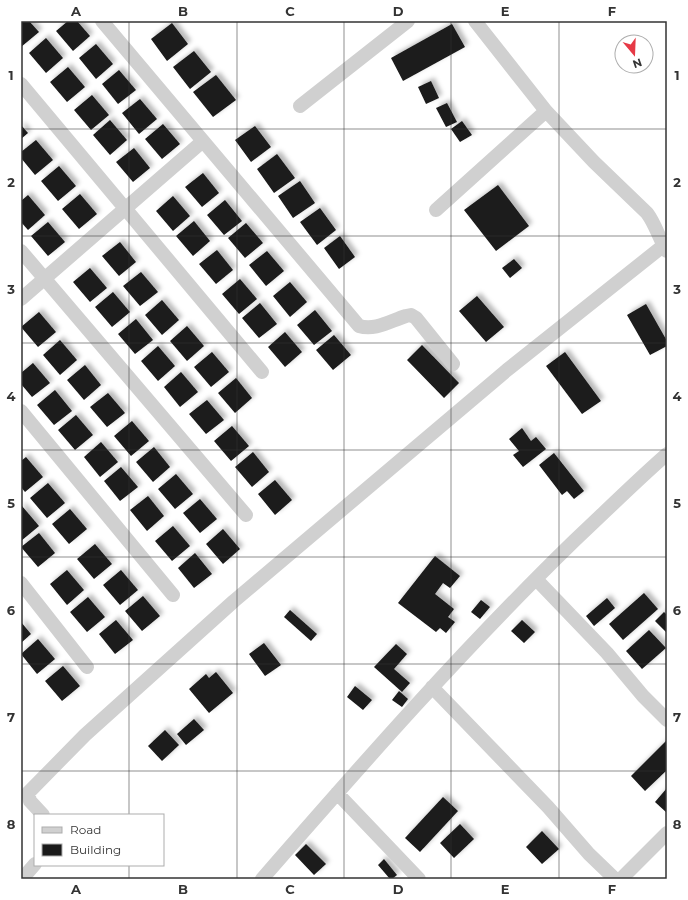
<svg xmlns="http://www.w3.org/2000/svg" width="688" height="900" font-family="Montserrat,sans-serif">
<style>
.building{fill:#1a1a1a;filter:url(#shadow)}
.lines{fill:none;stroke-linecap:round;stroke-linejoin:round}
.minor{stroke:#d0d0d0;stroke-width:14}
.grid{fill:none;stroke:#333;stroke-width:1;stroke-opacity:0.55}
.neatline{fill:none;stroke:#333;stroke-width:1.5}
.grid-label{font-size:13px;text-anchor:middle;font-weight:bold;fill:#333}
</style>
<defs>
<filter id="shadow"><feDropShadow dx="3.5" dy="-3.5" stdDeviation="2" flood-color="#0004"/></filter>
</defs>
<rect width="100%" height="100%" fill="#fff"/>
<path class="building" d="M21,21H29L39,32L21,47Z
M68,21H77L90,36L73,51L56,31Z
M172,23L188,44L167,61L151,39Z
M452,24L465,47L403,81L391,58Z
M46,38L63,58L46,73L29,53Z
M96,44L113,64L96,79L79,58Z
M194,51L211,72L190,89L173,67Z
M68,67L85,87L67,102L50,82Z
M119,70L136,90L118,104L102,84Z
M216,75L236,100L213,117L193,92Z
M431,81L439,98L426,104L418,87Z
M92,95L109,115L91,130L74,110Z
M140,99L157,119L139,134L122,113Z
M447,103L457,122L446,127L436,108Z
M110,120L127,140L110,155L93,135Z
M462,121L472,135L460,142L451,129Z
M163,124L180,144L162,159L145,139Z
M21,125L28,133L21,139Z
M255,126L271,147L251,162L235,140Z
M36,140L53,160L35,175L21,158V152Z
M134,148L150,168L133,182L116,162Z
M277,154L295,178L274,193L257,169Z
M59,166L76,186L58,201L41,181Z
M203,173L219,193L202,207L185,187Z
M300,181L315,203L293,218L278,196Z
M498,185L529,226L496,251L464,210Z
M80,194L97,214L79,229L62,209Z
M28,195L45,215L28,230L21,222V201Z
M173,196L190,216L173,231L156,211Z
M225,200L242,221L224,235L207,215Z
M320,208L336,230L317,245L300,222Z
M194,221L210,241L193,256L176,236Z
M48,222L65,242L48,256L31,236Z
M246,223L263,243L245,258L228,238Z
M340,236L355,257L339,269L324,248Z
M120,242L136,262L119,276L102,256Z
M217,250L233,270L216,284L199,264Z
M267,251L284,271L266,286L249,265Z
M514,259L522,268L510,278L502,268Z
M90,268L107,288L90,302L73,282Z
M141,272L158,292L140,306L123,286Z
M240,279L257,299L239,314L222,294Z
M290,282L307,302L290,317L273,296Z
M113,292L130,312L112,327L95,307Z
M477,296L504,327L486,342L459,311Z
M162,300L179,320L162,335L145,315Z
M260,303L277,324L259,338L242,318Z
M646,304L667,341V346L650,355L627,315Z
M315,310L332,331L314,345L297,325Z
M39,312L56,332L38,347L21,327Z
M136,319L153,340L135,354L118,334Z
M187,326L204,346L187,361L170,341Z
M285,332L302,352L285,367L268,347Z
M334,335L351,355L333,370L316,350Z
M60,340L77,360L60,375L43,355Z
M422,345L459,383L444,398L407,360Z
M158,346L175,366L158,381L141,361Z
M212,352L229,372L211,387L194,367Z
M565,352L601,401L582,414L546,366Z
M33,363L50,383L32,397L21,384V373Z
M85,365L101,385L84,400L67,380Z
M181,372L198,392L180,407L164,387Z
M236,378L252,398L235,413L218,393Z
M55,390L72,411L54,425L37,405Z
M108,393L125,413L107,427L90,407Z
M207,400L224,420L206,434L189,414Z
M76,415L93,435L75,450L58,430Z
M132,421L149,441L131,456L114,436Z
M232,426L249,446L231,461L214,441Z
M522,428L531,441L536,437L546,449L523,467L513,455L519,451L509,439Z
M101,442L118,462L100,477L84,457Z
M154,447L170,467L153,482L136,462Z
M253,452L269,472L252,487L235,467Z
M554,453L584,491L574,499L567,491L562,495L539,465Z
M26,457L43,477L25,492L21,487V461Z
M121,467L138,487L120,501L104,481Z
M176,474L193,494L175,509L158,489Z
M275,480L292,500L275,515L258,494Z
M48,483L65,503L47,518L30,498Z
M148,496L164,516L147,531L130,510Z
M200,499L217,519L200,533L183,513Z
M22,506L39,526L21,541V507Z
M70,509L87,529L69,544L52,524Z
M173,526L190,546L172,561L155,541Z
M223,529L240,549L223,564L206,544Z
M39,533L55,553L38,567L21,547Z
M95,544L112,564L94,579L77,559Z
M195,553L212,574L194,588L178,568Z
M435,556L460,576L450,588L443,583L435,594L454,609L448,617L455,622L446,633L440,628L436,632L398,603Z
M67,570L84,590L67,605L50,584Z
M121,570L138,590L120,605L103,585Z
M644,593L658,609L623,640L609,624Z
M143,596L160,616L142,631L125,611Z
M88,597L105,617L87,632L70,612Z
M607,598L615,608L594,626L586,616Z
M481,600L490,607L480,619L471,612Z
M290,610L317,634L311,641L284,617Z
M664,612L667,615V633L655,621Z
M116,620L133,640L115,654L99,634Z
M522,620L535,632L524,643L511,631Z
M21,622L31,634L21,643Z
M649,630L666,648L642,669L626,651Z
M38,639L55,659L37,674L21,654Z
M264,643L281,665L265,676L249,654Z
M396,644L407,654L394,669L410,683L402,692L374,667Z
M63,666L80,686L62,701L45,681Z
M216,672L233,693L209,713L189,689L206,674L209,678Z
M355,686L372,700L363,710L347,697Z
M399,691L408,699L402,707L392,700Z
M194,719L204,730L186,745L177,734Z
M165,730L179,745L162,761L148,746Z
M667,740V770L645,791L631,776Z
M667,788V813L655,802Z
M443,797L458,811L420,852L405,838Z
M460,824L474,839L454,858L440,843Z
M542,831L559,849L542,864L526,847Z
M306,844L326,864L314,875L295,855Z
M384,859L397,875L392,879H390L378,865Z"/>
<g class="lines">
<path class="minor" d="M102,21L359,326C375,331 390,321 406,316L411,315L416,318L453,364
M475,21L546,111L594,162L647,213C656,225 659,239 667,251
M21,84L262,372
M300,106L408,21
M436,210L546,111
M21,251L246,515
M21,299L203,141
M21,411L173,595
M536,579L607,653L643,696L667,720
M21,583L87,667
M432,687L548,807L589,854L615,879
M337,793L419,879
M43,815L30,801L28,793L85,735L234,601L507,370L663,246
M22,879L35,864
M262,879C363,763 464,648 574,541C605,512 635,482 667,454
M621,879L667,833"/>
</g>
<path class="grid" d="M129,21V815M237,21V879M344,21V879M451,21V879M559,21V879M21,129H667M21,236H667M21,343H667M21,450H667M21,557H667M21,664H667M21,771H667M129,865V879"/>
<rect width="688" height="900" fill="none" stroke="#ffffff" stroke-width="44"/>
<rect x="34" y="814" width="130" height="52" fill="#ffffff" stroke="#adadad"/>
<rect x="42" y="827" width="20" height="6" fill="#d0d0d0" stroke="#adadad"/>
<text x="70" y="834" font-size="12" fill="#333333">Road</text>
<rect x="42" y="844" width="20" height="12" fill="#1a1a1a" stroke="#adadad"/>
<text x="70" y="854" font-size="12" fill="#333333">Building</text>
<g transform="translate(634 54) rotate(161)"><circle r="19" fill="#ffffff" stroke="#adadad"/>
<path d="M0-3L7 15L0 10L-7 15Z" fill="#e63946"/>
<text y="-6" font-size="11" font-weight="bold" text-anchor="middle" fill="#333333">N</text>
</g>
<rect x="22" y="22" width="644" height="856" class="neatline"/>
<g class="grid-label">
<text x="76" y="16">A</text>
<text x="183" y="16">B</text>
<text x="290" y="16">C</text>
<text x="398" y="16">D</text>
<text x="505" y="16">E</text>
<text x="612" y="16">F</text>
<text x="11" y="80">1</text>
<text x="677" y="80">1</text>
<text x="11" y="187">2</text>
<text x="677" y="187">2</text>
<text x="11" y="294">3</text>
<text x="677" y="294">3</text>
<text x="11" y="401">4</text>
<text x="677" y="401">4</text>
<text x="11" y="508">5</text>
<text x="677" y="508">5</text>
<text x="11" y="615">6</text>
<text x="677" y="615">6</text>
<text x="11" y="722">7</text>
<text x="677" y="722">7</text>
<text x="11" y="829">8</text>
<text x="677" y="829">8</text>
<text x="76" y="894">A</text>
<text x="183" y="894">B</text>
<text x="290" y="894">C</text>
<text x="398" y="894">D</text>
<text x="505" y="894">E</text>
<text x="612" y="894">F</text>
</g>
</svg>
